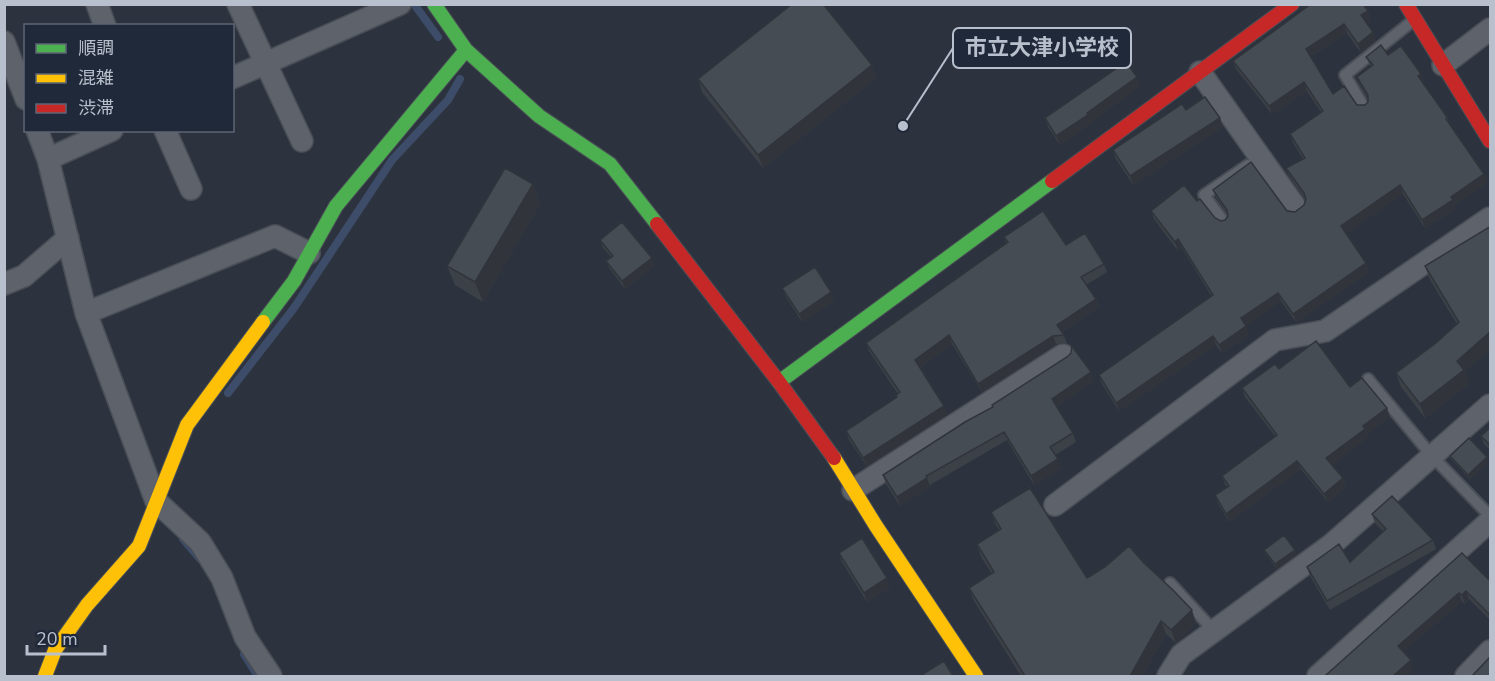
<svg xmlns="http://www.w3.org/2000/svg" width="1495" height="681" font-family="'Nunito Sans','Noto Sans JP',sans-serif">
<style>
.lines{fill:none;stroke-linecap:round;stroke-linejoin:round}
.stream{stroke:#3c4c69;stroke-width:8}
.lane-casing{stroke:#4a4e56;stroke-width:14}
.street-casing{stroke:#4a4e56;stroke-width:24}
.fast-casing{stroke:#4a4e56;stroke-width:16}
.slow-casing{stroke:#4a4e56;stroke-width:16}
.jam-casing{stroke:#4a4e56;stroke-width:16}
.lane{stroke:#5e626a;stroke-width:10}
.street{stroke:#5e626a;stroke-width:21}
.fast{stroke:#4caf50;stroke-width:14}
.slow{stroke:#ffc107;stroke-width:14}
.jam{stroke:#c62828;stroke-width:14}
.wall{fill:#3c4148}
.shaded-wall{fill:#31353b}
.building{fill:#464c54;stroke:#31353b;stroke-width:1.5}
.leader{fill:none;stroke:#b9c0cd;stroke-width:2}
.callout-dot{fill:#b9c0cd;stroke:#202939;stroke-width:2}
.callout{fill:#202939;stroke:#b9c0cd;stroke-width:2}
.callout-label{font-size:22px;text-anchor:middle;font-weight:bold;fill:#b9c0cd}
</style>
<rect width="100%" height="100%" fill="#2d333e"/>
<g class="lines">
<path class="stream" d="M414,4L438,37
M228,393L294,308L392,160L448,100L460,79
M183,539L200,559
M244,654L258,676"/>
<defs>
<path id="lane" d="M1364,107L1345,75L1415,19
M1224,222L1204,195L1248,165
M1368,379L1432,456L1490,516
M1170,583L1214,631"/>
<path id="street" d="M97,4L105,26
M238,4L302,141
M4,42L26,99
M1443,65L1490,29
M1200,72L1296,208
M232,78L400,4
M37,130L48,159L86,313L156,501L200,542L222,578L245,637L271,676
M165,130L191,189
M48,159L112,130
M4,284L24,276L68,238
M86,313L275,236L309,253
M853,490L1063,355
M1055,505L1275,340L1325,331L1490,218
M1168,676L1181,655L1331,545L1490,405
M1318,676L1490,521
M1466,676L1490,651"/>
<path id="fast" d="M434,4L466,50L539,116L610,164L657,224
M263,322L294,281L336,206L466,50
M779,382L1052,181"/>
<path id="slow" d="M834,458L876,526L976,676
M45,676L55,650L87,605L139,546L187,425L263,322"/>
<path id="jam" d="M1406,4L1490,141
M1052,181L1292,4
M657,224L779,382L834,458"/>
</defs>
<use href="#lane" class="lane-casing"/>
<use href="#street" class="street-casing"/>
<use href="#fast" class="fast-casing"/>
<use href="#slow" class="slow-casing"/>
<use href="#jam" class="jam-casing"/>
<use href="#lane" class="lane"/>
<use href="#street" class="street"/>
<use href="#fast" class="fast"/>
<use href="#slow" class="slow"/>
<use href="#jam" class="jam"/>
</g>
<path class="wall" d="M1368,11L1371,20L1366,23L1376,41L1361,53L1347,33L1311,56L1333,94L1357,105H1365L1368,102V99L1360,85L1357,77L1371,67L1366,57L1388,55L1421,74L1424,83L1423,84L1447,117L1450,126L1487,183L1454,205L1456,209L1425,228L1403,194L1346,233L1366,263L1369,272L1296,322L1281,301L1245,325L1249,335L1222,353L1216,345L1119,411L1102,384L1099,375L1212,297L1182,248L1178,251L1154,219L1151,211L1197,201L1215,218L1221,221L1225,220L1228,216V215L1216,198L1213,190L1295,212L1304,205L1305,199L1289,176L1286,168L1303,159L1293,143L1290,134L1321,112L1307,91L1272,114L1236,69L1233,61Z
M872,65L876,78L763,168L702,92L698,79Z
M1140,86L1091,122V123L1060,145L1048,127L1045,118Z
M1186,110L1223,127L1133,185L1116,159L1113,150Z
M533,184L540,204L483,302L455,285L447,266Z
M1491,226V348L1465,371L1469,384L1425,418L1401,387L1396,373L1436,343L1457,324L1430,280L1425,266Z
M1004,237L1066,245L1104,264L1107,272L1086,285L1096,299L1099,307L1062,332L1067,343L1056,344L982,392L952,344L920,367L947,415L867,466L849,440L846,431L897,397L898,394L869,351L866,343L1006,243Z
M600,240L654,266L625,289L609,268L606,261L611,257L603,248Z
M782,288L834,301L802,322L786,297Z
M1067,357L1094,380L1057,407L1073,433L1076,442L1055,455L1061,468L1034,485L1007,440L930,485V486L900,506L886,484L883,475L992,407Z
M1279,369L1350,387L1390,417L1367,434L1368,437L1332,465L1343,478L1346,487L1328,502L1301,469L1229,522L1218,503L1215,495L1227,487L1225,485L1222,476L1275,436L1245,397L1242,388Z
M1491,427V451L1484,444L1481,436Z
M1450,456L1489,461L1470,479L1452,460Z
M991,512L1087,578L1144,563L1196,623L1176,643L1166,634L1142,676H1021L974,601L969,588L992,574L981,557L977,544L999,530L996,525Z
M1372,514L1433,540L1436,549L1330,610L1310,576L1307,567L1350,562L1383,531L1375,523Z
M1264,550H1295L1296,555L1277,569L1266,554Z
M839,553L890,587L867,602L842,562Z
M1462,553L1491,582V621L1469,599L1465,604L1462,601L1404,651L1414,668L1325,676Z"/>
<path class="shaded-wall" d="M1368,11L1371,20L1364,24L1361,15Z
M1344,24L1347,33L1309,57L1306,49Z
M1373,32L1376,41L1361,53L1358,44Z
M872,65L876,78L763,168L758,155Z
M1421,74L1424,83L1421,85L1418,76Z
M1137,77L1140,86L1091,122V123L1060,145L1056,136Z
M1304,82L1307,91L1272,114L1269,106Z
M1220,118L1223,127L1133,185L1130,176Z
M1484,174L1487,183L1454,205L1456,209L1425,228L1422,220L1451,197Z
M533,184L540,204L483,302L475,282Z
M1400,185L1403,194L1344,235L1341,226Z
M1178,239L1182,248L1178,251L1175,242Z
M652,258L654,266L625,289L622,281Z
M1366,263L1369,272L1296,322L1293,314Z
M831,292L834,301L802,322L799,314Z
M1278,293L1281,301L1244,327L1241,318Z
M1096,299L1099,307L1060,333L1057,325Z
M1246,326L1249,335L1222,353L1219,345Z
M1491,331V348L1465,371L1469,384L1425,418L1420,404L1457,361Z
M949,335L952,344L918,368L915,360Z
M1053,336L1056,344L982,392L978,384Z
M1213,336L1216,345L1119,411L1116,403Z
M1091,372L1094,380L1056,408L1052,399Z
M944,406L947,415L867,466L863,458Z
M1387,408L1390,417L1367,434L1368,437L1330,467L1326,458L1363,426Z
M1487,457L1489,461L1470,479L1468,475Z
M1058,459L1061,468L1034,485L1031,476Z
M1297,461L1301,469L1229,522L1226,514Z
M927,478L930,486L900,506L897,497Z
M1343,478L1346,487L1328,502L1324,494Z
M1295,550L1296,555L1277,569L1275,564Z
M887,578L890,587L867,602L864,593Z
M1466,591L1469,599L1465,604L1462,595Z
M1459,593L1462,601L1401,654L1398,646Z
M1192,610L1196,623L1176,643L1171,630Z
M1161,621L1166,634L1142,676H1130Z
M1411,660L1414,668L1405,676H1393Z"/>
<path class="building" d="M792,4H823L872,65L758,155L698,79Z
M1311,4H1363L1368,11L1361,15L1373,32L1358,44L1344,24L1306,49L1333,94L1344,86L1357,105H1365L1368,102V95L1357,77L1373,65L1366,57L1381,45L1388,55L1401,46L1421,74L1418,76L1447,117L1446,119L1484,174L1451,197L1453,200L1422,220L1400,185L1341,226L1366,263L1293,314L1278,293L1241,318L1246,326L1219,345L1213,336L1116,403L1099,375L1213,295L1178,239L1175,242L1151,211L1184,185L1197,201L1200,199L1215,218L1221,221L1225,220L1228,216L1227,210L1213,190L1251,162L1287,211L1295,212L1304,205L1306,199L1304,193L1286,168L1305,158L1290,134L1323,111L1304,82L1269,106L1233,61Z
M1126,62L1137,77L1087,113L1088,115L1056,136L1045,118Z
M1205,97L1220,118L1130,176L1113,150L1182,104L1186,110Z
M505,168L533,184L475,282L447,266Z
M1043,211L1066,245L1085,233L1104,264L1081,277L1096,299L1057,325L1064,335L1053,336L978,384L949,335L915,360L944,406L863,458L846,431L897,397L896,395L900,392L866,343L1008,242L1004,237Z
M622,222L652,258L622,281L606,261L613,256L600,240Z
M1491,226V331L1457,361L1464,370L1420,404L1396,373L1436,343L1459,322L1425,266Z
M815,267L831,292L799,314L782,288Z
M1316,341L1350,387L1362,378L1387,408L1363,426L1365,429L1326,458L1343,478L1324,494L1297,461L1226,514L1215,495L1229,486L1222,476L1277,435L1242,388L1275,364L1279,369Z
M1072,346L1091,372L1052,399L1073,433L1050,447L1058,459L1031,476L1004,432L926,476L927,478L897,497L883,475L965,422L993,407L992,405L1067,357L1071,353Z
M1491,427V446L1481,436Z
M1469,438L1487,457L1468,475L1450,456Z
M1030,488L1087,578L1105,567L1129,546L1144,563L1174,591L1192,610L1171,630L1161,621L1130,676H1025L969,588L994,572L977,544L1001,529L991,512Z
M1392,496L1433,540L1327,601L1307,567L1339,544L1350,562L1386,529L1372,514Z
M1284,535L1295,550L1275,564L1264,550Z
M862,538L887,578L864,593L839,553Z
M1462,553L1491,582V616L1466,591L1462,595L1459,593L1398,646L1411,660L1393,676H1325Z
M1491,656V676H1471H1472Z
M944,661L953,676H925L923,674Z"/>
<path class="leader" d="M903 126L953 48"/>
<circle class="callout-dot" cx="903" cy="126" r="6"/>
<rect class="callout" x="953" y="28" width="178" height="40" rx="6"/>
<g class="callout-label">
<text x="1042" y="55">市立大津小学校</text>
</g>
<rect width="1495" height="681" fill="none" stroke="#b9c0cd" stroke-width="12"/>
<rect x="24" y="24" width="210" height="108" fill="#202939" stroke="#5d6574" stroke-width="1.5"/>
<rect x="36" y="44" width="30" height="9" fill="#4caf50" stroke="#5d6574" stroke-width="1.5"/>
<text x="78" y="54" font-size="18" fill="#b9c0cd">順調</text>
<rect x="36" y="74" width="30" height="9" fill="#ffc107" stroke="#5d6574" stroke-width="1.5"/>
<text x="78" y="84" font-size="18" fill="#b9c0cd">混雑</text>
<rect x="36" y="104" width="30" height="9" fill="#c62828" stroke="#5d6574" stroke-width="1.5"/>
<text x="78" y="114" font-size="18" fill="#b9c0cd">渋滞</text>
<path d="M27 645v9h78v-9" fill="none" stroke="#b9c0cd" stroke-width="3"/>
<text x="36" y="645" font-size="18" fill="#b9c0cd" stroke="#202939" stroke-width="4.5" paint-order="stroke">20 m</text>
</svg>
